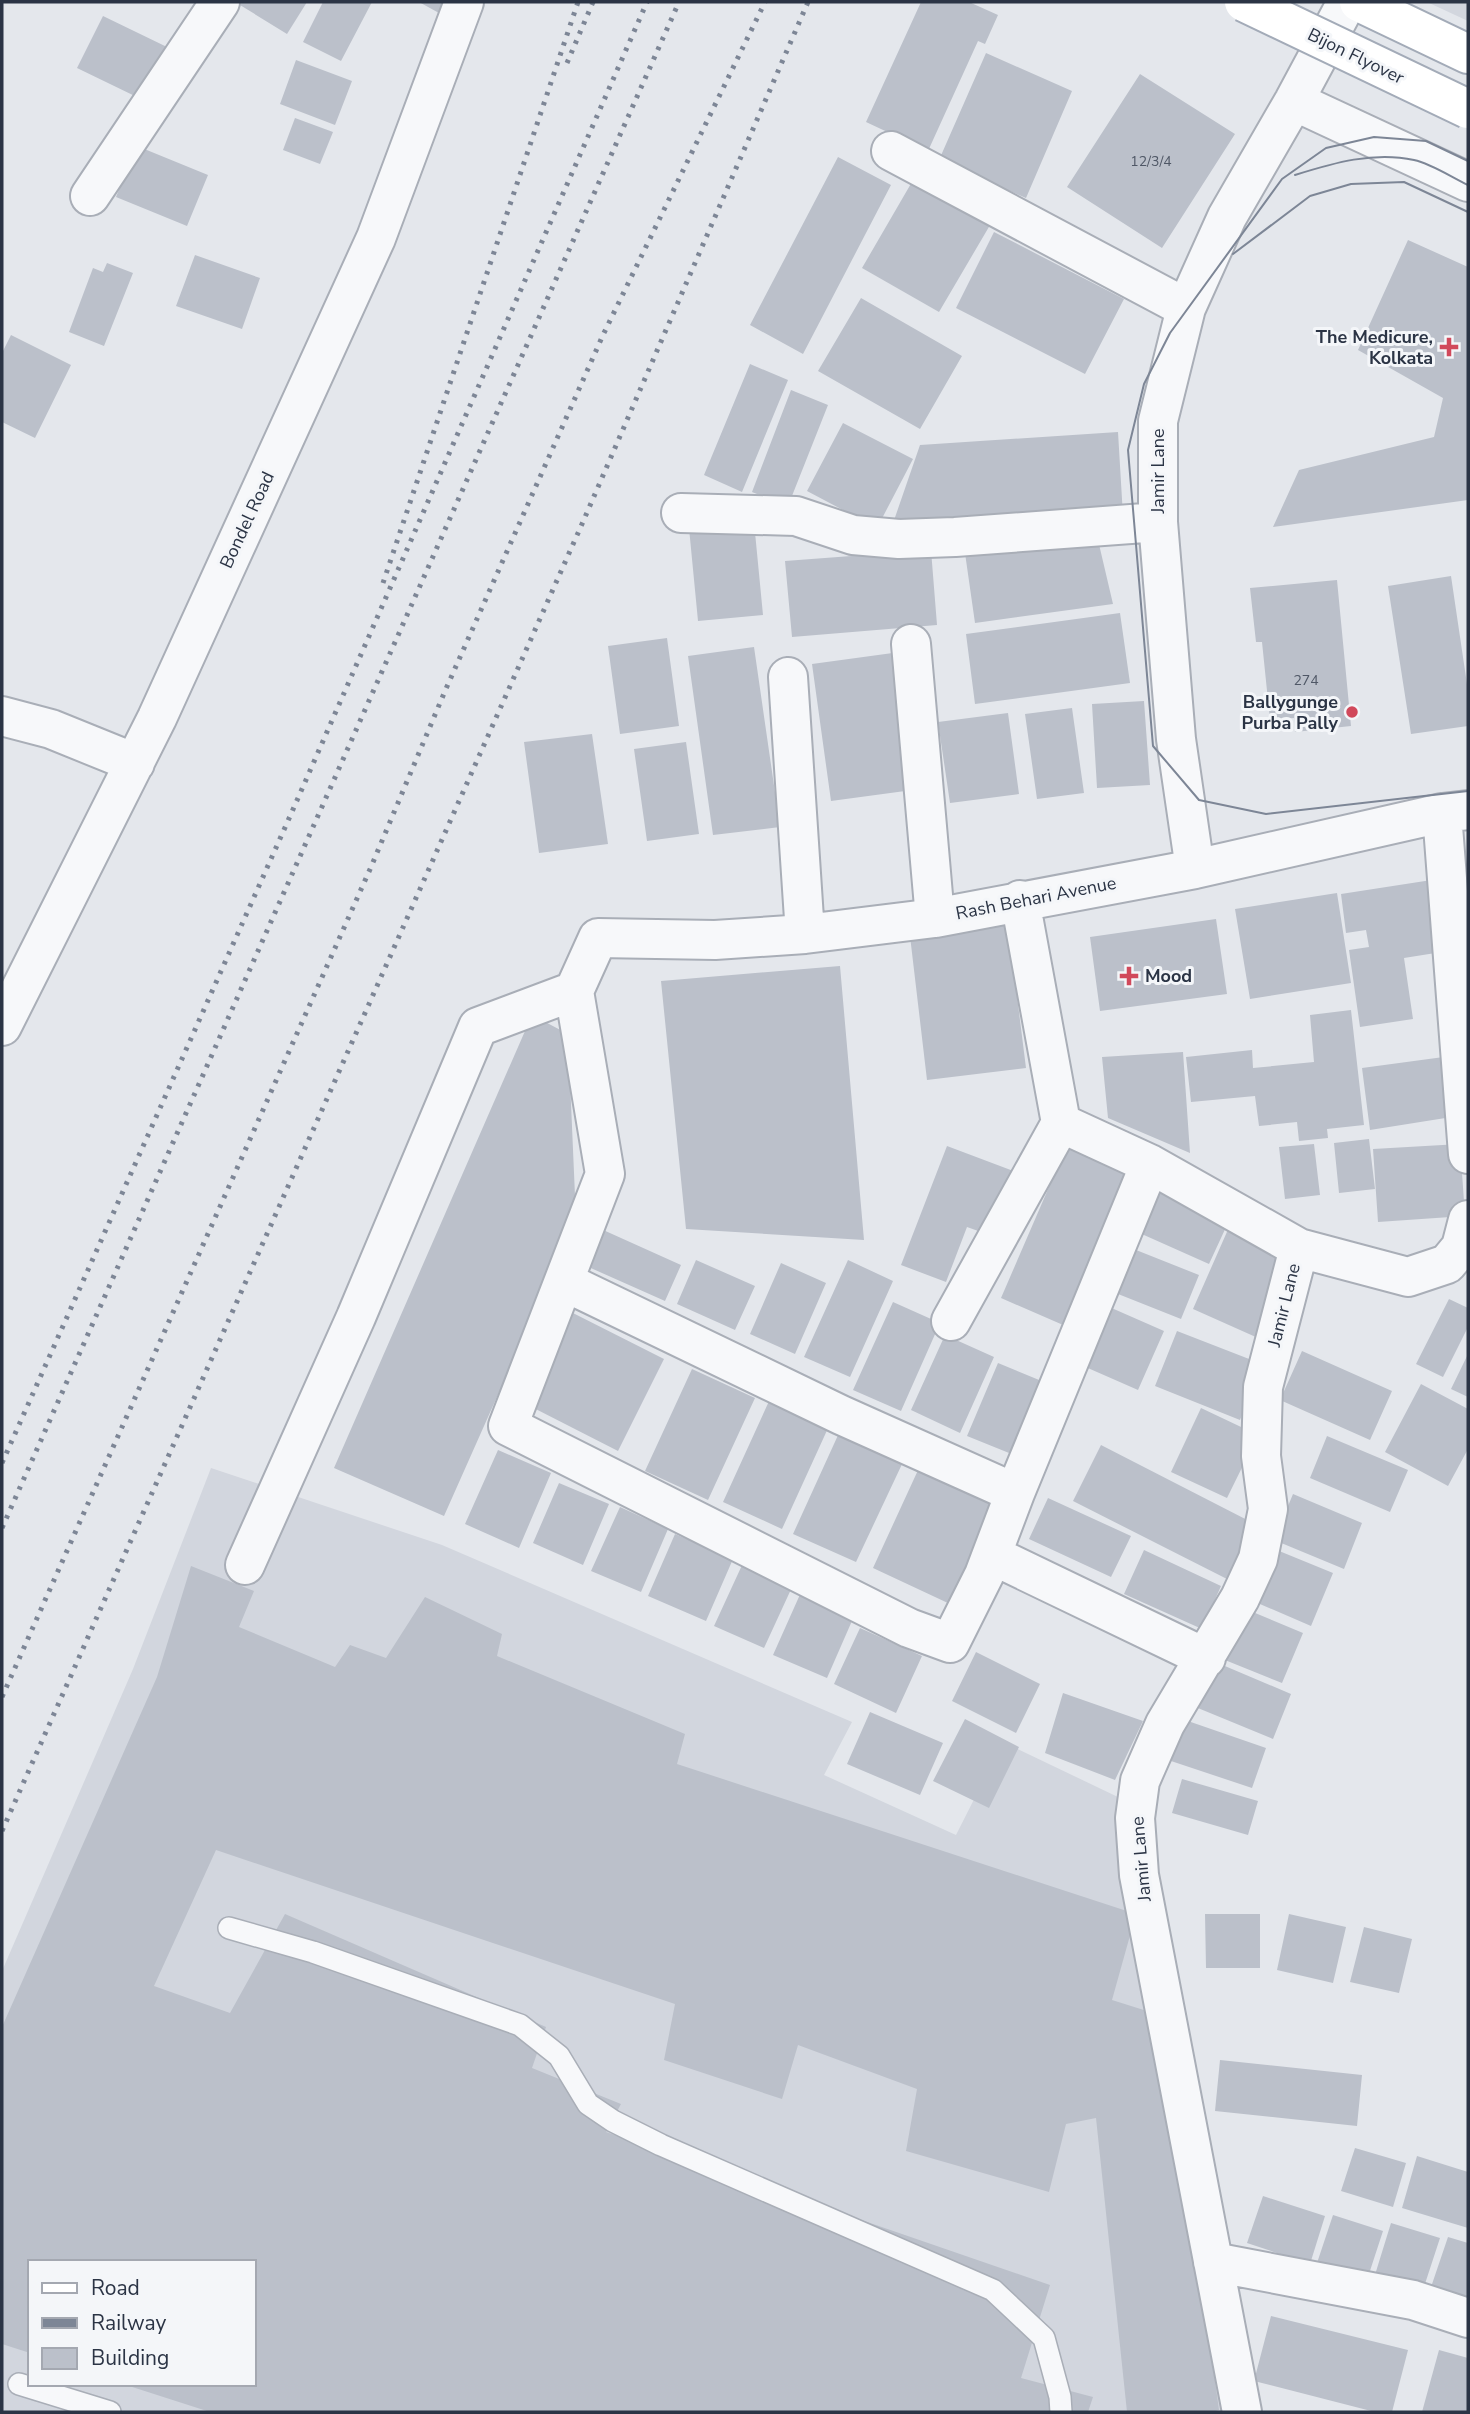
<svg xmlns="http://www.w3.org/2000/svg" width="1470" height="2414" font-family="'Nunito Sans',sans-serif">
<style>
.built{fill:#d2d6de;fill-rule:evenodd}
.building{fill:#bbc0ca}
.lines{fill:none;stroke-linecap:round;stroke-linejoin:round}
.lane-casing{stroke:#a9aeb7;stroke-width:24}
.street-casing{stroke:#a9aeb7;stroke-width:42}
.primary-casing{stroke:#a3abb8;stroke-width:42}
.lane{stroke:#f7f8fa;stroke-width:21}
.street{stroke:#f7f8fa;stroke-width:38}
.primary{stroke:#fff;stroke-width:38}
.tram{stroke:#7d8696;stroke-width:2}
.rail{stroke:#7d8696;stroke-width:5;stroke-dasharray:3.5 7;stroke-linecap:butt}
.primary-bridge-casing{stroke:#a3abb8;stroke-width:42;stroke-linecap:butt}
.primary-bridge{stroke:#fff;stroke-width:38}
.poi-dot{fill:#d1495b;stroke:#f4f6f9;stroke-width:2.5}
.labels{text-anchor:middle;dominant-baseline:central;stroke-width:6;stroke-linejoin:round;paint-order:stroke}
.number-label{font-size:14px;fill:#4f5766}
.street-label{font-size:18px;fill:#2b3445;stroke:#f4f6f9}
.poi-label{font-size:18px;font-weight:bold;fill:#2b3445;stroke:#f4f6f9;text-anchor:end}
</style>
<rect width="100%" height="100%" fill="#e4e7ec"/>
<path class="built" d="M1427,2H1468V21Z
M211,1468L442,1545L852,1722L824,1775L956,1835L1003,1742L1120,1798L1232,2412H6L2,2410V1971L133,1669ZM30,2262H254V2384H30Z"/>
<path class="building" d="M242,2H307L287,34L240,5Z
M323,2H372L341,61L303,42Z
M419,2H446L439,13Z
M921,2H969L998,15L985,44L978,41L928,151L866,122Z
M103,16L167,47L141,99L77,68Z
M986,53L1072,91L1026,198L939,160Z
M296,60L352,81L335,125L280,104Z
M1140,74L1235,134L1162,248L1067,187Z
M295,118L333,132L320,164L283,150Z
M137,146L208,175L187,226L116,197Z
M838,157L891,185L803,354L750,325Z
M916,175L993,220L939,312L862,268Z
M994,232L1124,299L1085,374L956,308Z
M1408,240L1468,267V500L1273,527L1299,470L1434,437L1443,398L1358,350Z
M195,255L260,278L242,329L176,306Z
M107,263L133,273L104,346L69,332L93,268L103,272Z
M861,298L962,356L920,429L818,371Z
M11,335L71,365L35,438L2,422V353Z
M750,364L788,380L742,492L704,475Z
M791,390L828,405L788,506L752,492Z
M843,423L913,459L877,528L807,491Z
M1118,432L1123,516L891,529L920,445Z
M754,522L763,615L698,621L689,528Z
M1098,540L1113,604L975,623L964,546Z
M931,550L937,625L792,637L785,561Z
M1451,576L1468,691V726L1411,734L1388,586Z
M1337,580L1351,726L1295,732L1294,718L1270,720L1262,642H1256L1250,588Z
M1120,613L1130,683L975,704L966,634Z
M667,638L679,726L620,734L608,646Z
M754,647L780,827L713,835L688,656Z
M900,652L920,789L831,801L812,664Z
M1144,701L1150,785L1097,788L1092,704Z
M1072,708L1084,793L1037,799L1025,714Z
M1008,713L1019,794L950,803L938,722Z
M592,734L608,844L539,853L524,742Z
M686,742L699,834L647,841L634,749Z
M1438,879L1448,951L1404,958L1413,1019L1360,1027L1349,950L1369,947L1366,930L1346,933L1341,894Z
M1337,893L1351,983L1250,999L1235,909Z
M1216,919L1227,994L1100,1011L1090,937Z
M1008,925L1026,1068L927,1080L910,936Z
M840,966L864,1240L686,1229L661,981Z
M1351,1010L1364,1125L1327,1129L1328,1138L1299,1141L1297,1122L1259,1126L1255,1096L1191,1102L1186,1057L1252,1050L1253,1068L1314,1062L1310,1015Z
M532,1015L568,1034L576,1219L444,1516L334,1468Z
M1183,1052L1190,1153L1108,1118L1102,1057Z
M1451,1056L1458,1116L1370,1130L1362,1068Z
M1369,1139L1375,1189L1339,1193L1334,1143Z
M1068,1143L1138,1173L1070,1328L1001,1298Z
M1314,1144L1320,1195L1285,1199L1279,1147Z
M1460,1144L1465,1216L1378,1222L1373,1149Z
M947,1146L1019,1173L995,1237L967,1227L946,1282L901,1265Z
M1159,1178L1233,1212L1209,1264L1135,1231Z
M1230,1225L1279,1252L1258,1338L1193,1309Z
M601,1229L681,1265L665,1301L584,1265Z
M1126,1246L1199,1275L1181,1319L1108,1290Z
M696,1260L755,1286L735,1330L677,1304Z
M848,1260L893,1281L850,1377L804,1357Z
M781,1263L826,1283L795,1354L750,1334Z
M1449,1299L1468,1308V1327L1443,1377L1416,1364Z
M893,1302L940,1323L901,1411L853,1390Z
M1107,1306L1164,1331L1138,1390L1081,1365Z
M567,1310L664,1359L618,1451L520,1401Z
M1177,1331L1262,1364L1240,1420L1155,1386Z
M945,1335L994,1357L960,1433L911,1410Z
M1302,1351L1392,1391L1370,1440L1280,1400Z
M1468,1354V1397L1451,1389Z
M998,1363L1044,1382L1014,1455L967,1436Z
M692,1369L755,1398L708,1500L645,1471Z
M1421,1384L1468,1409V1449L1448,1486L1385,1452Z
M770,1399L829,1426L782,1529L723,1502Z
M1201,1408L1258,1435L1227,1498L1171,1472Z
M839,1433L903,1462L856,1562L793,1534Z
M1327,1436L1408,1470L1390,1512L1310,1478Z
M1101,1445L1255,1524L1227,1579L1073,1501Z
M498,1450L551,1473L519,1548L465,1524Z
M919,1468L996,1504L950,1604L873,1568Z
M559,1483L609,1504L583,1565L533,1543Z
M1293,1494L1362,1523L1344,1569L1274,1540Z
M1048,1498L1131,1536L1111,1577L1029,1539Z
M620,1507L668,1529L641,1592L591,1571Z
M675,1534L733,1559L706,1621L648,1596Z
M1267,1546L1333,1573L1311,1626L1246,1598Z
M1144,1550L1221,1586L1202,1629L1124,1594Z
M743,1563L793,1585L764,1648L714,1626Z
M191,1566L254,1591L239,1627L335,1667L350,1645L386,1658L425,1597L502,1634L497,1656L685,1734L677,1764L1136,1914L1112,2000L1166,2017L1219,2410L1212,2412H1127L1096,2118L1066,2124L1049,2192L906,2151L917,2089L798,2045L782,2099L664,2060L675,2004L216,1850L154,1986L230,2013L285,1914L546,2027L532,2068L621,2104L606,2132L1050,2285L1021,2378L1093,2397L1088,2412H210L126,2385L254,2384V2262H30V2353L2,2344V2027L157,1677Z
M802,1590L855,1614L827,1678L773,1655Z
M1236,1605L1303,1633L1282,1683L1215,1656Z
M860,1628L922,1656L896,1713L834,1684Z
M976,1652L1040,1684L1016,1733L952,1701Z
M1206,1658L1291,1694L1273,1739L1193,1706Z
M1063,1693L1143,1721L1115,1780L1045,1753Z
M870,1712L943,1743L920,1795L847,1764Z
M965,1719L1019,1747L989,1808L933,1781Z
M1185,1720L1266,1748L1252,1788L1171,1761Z
M1182,1779L1258,1801L1248,1835L1172,1813Z
M1205,1914H1260V1968H1206Z
M1289,1914L1346,1927L1333,1983L1277,1970Z
M1364,1927L1412,1939L1399,1993L1350,1982Z
M1220,2060L1362,2075L1357,2126L1215,2111Z
M1355,2148L1406,2163L1393,2207L1341,2191Z
M1417,2156L1468,2172V2228L1402,2208Z
M1263,2196L1325,2216L1310,2264L1247,2243Z
M1333,2215L1383,2231L1367,2280L1317,2263Z
M1391,2223L1440,2238L1422,2293L1374,2278Z
M1448,2237L1468,2243V2306L1429,2293Z
M1271,2316L1408,2350L1392,2412H1375L1254,2381Z
M1439,2350L1468,2358V2412H1422Z"/>
<g class="lines">
<defs>
<path id="lane" d="M229,1928L313,1952L520,2025L559,2056L588,2104L613,2121L661,2145L993,2290L1044,2338L1060,2397L1061,2412
M19,2384L110,2412"/>
<path id="street" d="M1294,101L1468,182
M891,151L1186,308
M90,196L220,2
M681,513L796,516L853,535L899,539L955,537L1158,522
M911,644L935,918
M788,677L805,934
M2,716L51,729L135,763
M1442,813L1468,1154
M1195,869L1176,739L1158,522V421L1186,308L1227,217L1294,101L1347,2
M1020,900L1061,1123L1150,1164L1299,1248
M2,1026L157,718L376,238L464,2
M1150,1164L1015,1493L984,1575L950,1643L909,1628L508,1426L605,1174L574,991L598,938L715,940L805,934L935,918L1195,869L1442,813L1468,810
M565,1282L841,1415L1015,1493
M951,1321L1061,1123
M992,1555L1206,1658
M245,1565L356,1317L478,1027L574,991
M1213,2262L1413,2300L1468,2318
M1242,2412L1139,1875L1135,1818L1140,1781L1165,1724L1240,1598L1258,1559L1268,1509L1261,1456L1263,1387L1299,1248L1408,1277L1447,1264L1461,1247L1468,1220"/>
<path id="primary" d="M1359,2L1468,54"/>
</defs>
<use href="#lane" class="lane-casing"/>
<use href="#street" class="street-casing"/>
<use href="#primary" class="primary-casing"/>
<use href="#lane" class="lane"/>
<use href="#street" class="street"/>
<use href="#primary" class="primary"/>
<path class="tram" d="M1468,161L1426,141L1374,137L1326,148L1282,179L1170,333L1144,384L1128,450L1153,746L1199,800L1266,814L1468,791
M1295,175C1333,163 1374,151 1414,160C1432,164 1451,177 1468,185
M1233,254L1310,196L1351,184L1404,182L1468,212"/>
<path class="rail" d="M567,63L593,2
M383,583L578,2
M2,1463L291,814L647,2
M2,1528L679,2
M2,1697L371,867L445,691L603,335L765,2
M2,1831L582,524L808,2"/>
<defs>
<path id="primary-bridge" d="M1244,2L1468,109"/>
</defs>
<use href="#primary-bridge" class="primary-bridge-casing"/>
<use href="#primary-bridge" class="primary-bridge"/>
</g>
<g class="poi-dot">
<path d="M1445.5 336.5h7v7h7v7h-7v7h-7v-7h-7v-7h7z"/>
<circle cx="1352" cy="712" r="7"/>
<path d="M1125.5 965.5h7v7h7v7h-7v7h-7v-7h-7v-7h7z"/>
</g>
<g class="labels">
<g class="number-label">
<text x="1151" y="161">12/3/4</text>
<text x="1306" y="680">274</text>
</g>
<g class="street-label">
<text transform="translate(1356 56) rotate(26)">Bijon Flyover</text>
<text transform="translate(1158 471) rotate(-90)">Jamir Lane</text>
<text transform="translate(247 520) rotate(-65)">Bondel Road</text>
<text transform="translate(1036 898) rotate(-11)">Rash Behari Avenue</text>
<text transform="translate(1284 1305) rotate(-76)">Jamir Lane</text>
<text transform="translate(1141 1859) rotate(-95)">Jamir Lane</text>
</g>
<g class="poi-label">
<text x="1433" y="337">The Medicure,<tspan x="1433" dy="21">Kolkata</tspan></text>
<text x="1338" y="702">Ballygunge<tspan x="1338" dy="21">Purba Pally</tspan></text>
<text x="1145" y="976" text-anchor="start">Mood</text>
</g>
</g>
<rect width="1470" height="2414" fill="none" stroke="#2b3445" stroke-width="7"/>
<rect x="28" y="2260" width="228" height="126" fill="#f4f6f9" stroke="#a4a8b1" stroke-width="2"/>
<rect x="42" y="2283" width="35" height="10" fill="#ffffff" stroke="#a4a8b1" stroke-width="2"/>
<text x="91" y="2295" font-size="21" fill="#2b3445">Road</text>
<rect x="42" y="2318" width="35" height="10" fill="#7d8696" stroke="#a4a8b1" stroke-width="2"/>
<text x="91" y="2330" font-size="21" fill="#2b3445">Railway</text>
<rect x="42" y="2348" width="35" height="21" fill="#bbc0ca" stroke="#a4a8b1" stroke-width="2"/>
<text x="91" y="2365" font-size="21" fill="#2b3445">Building</text>
</svg>
